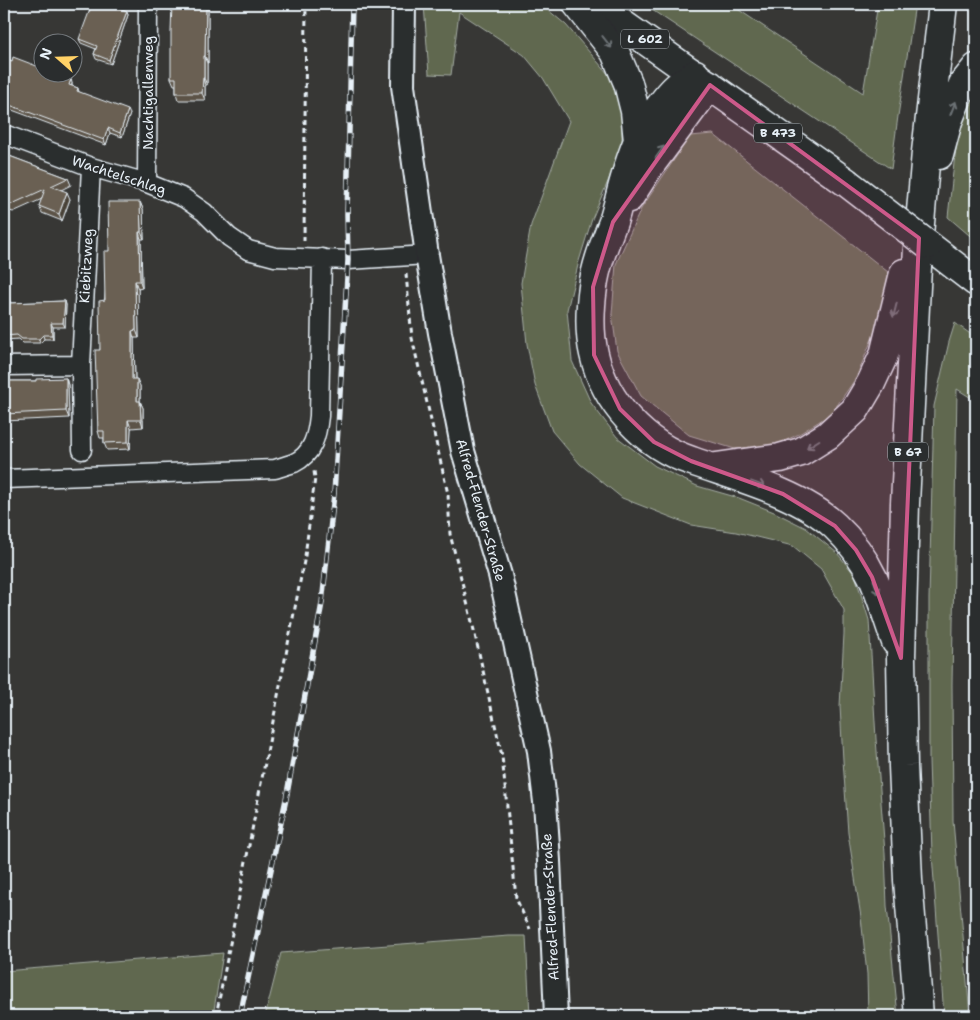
<svg xmlns="http://www.w3.org/2000/svg" width="980" height="1020" font-family="'Shantell Sans',sans-serif">
<style>
.green{fill:#61684f;stroke:#a4aca4}
.lines{fill:none;stroke-linecap:round;stroke-linejoin:round}
.minor-casing{stroke:#e8f1f8;stroke-width:21}
.tertiary-casing{stroke:#e8f1f8;stroke-width:26}
.primary-casing{stroke:#e8f1f8;stroke-width:31}
.trunk-casing{stroke:#e8f1f8;stroke-width:31}
.path{stroke:#e8f1f8;stroke-width:3;stroke-dasharray:5 4;stroke-linecap:butt}
.minor{stroke:#2a2d2e;stroke-width:18}
.tertiary{stroke:#2a2d2e;stroke-width:22}
.primary{stroke:#2a2d2e;stroke-width:28}
.trunk{stroke:#2a2d2e;stroke-width:28}
.rail-casing{stroke:#e8f1f8;stroke-width:5.5}
.rail{stroke:#2a2d2e;stroke-width:4;stroke-dasharray:11;stroke-linecap:butt}
.primary-bridge-casing{stroke:#e8f1f8;stroke-width:31;stroke-linecap:butt}
.primary-bridge{stroke:#2a2d2e;stroke-width:28}
.wall{fill:#5b5347;stroke:#e8f1f8}
.shaded-wall{fill:#4a4339;stroke:#e8f1f8}
.building{fill:#6a6052;stroke:#e8f1f8}
.oneway{stroke:#6c7275}
.marked{fill:#cd598a;fill-opacity:0.2;stroke:#cd598a;stroke-width:4;stroke-linejoin:round}
.labels{text-anchor:middle;dominant-baseline:central;stroke-width:4;stroke-linejoin:round;paint-order:stroke}
.shield{fill:#2a2d2e;stroke:#afb6bb;stroke-width:1}
.shield-label{font-size:12px;font-weight:bold;fill:#e8f1f8}
.street-label{font-size:14px;fill:#e8f1f8;stroke:#2a2d2e}
</style>
<rect width="100%" height="100%" fill="#373735"/>
<filter id="ink" filterUnits="userSpaceOnUse"><feTurbulence type="fractalNoise" baseFrequency=".02" numOctaves="2"/><feDisplacementMap in="SourceGraphic" scale="10" xChannelSelector="R" yChannelSelector="G"/><feConvolveMatrix kernelMatrix="1 2 1 2 8 2 1 2 1" color-interpolation-filters="sRGB"/></filter>
<g filter="url(#ink)">
<path class="green" d="M424,4H541L566,25L609,75L622,108V144L609,179L592,219L579,261L567,310L572,361L591,403L617,437L655,466L697,486L739,498L774,512L806,528L837,553L855,575L869,620L876,739L885,853L887,906L898,1016H868L867,974L861,917L848,833L843,760L840,706L844,634V610L821,569L793,546L736,532L691,525L622,498L580,464L552,431L535,385L527,344L521,283L531,225L569,121L543,78L524,55L459,12L451,75L429,74Z
M643,4H730L863,93L878,4H915L898,116L891,169Z
M976,85V241L948,217L954,163L959,129Z
M713,134L888,272L889,283L876,329L856,378L831,414L799,434L778,444L735,449L689,435L641,396L617,351L612,314L616,264L641,209L690,136Z
M955,323L976,338V401L957,389L952,684L953,821L970,1016H944L932,854L929,760V599L934,406L949,342Z
M509,936H526L530,1016H265L281,953Z
M223,953L213,1016H4V971Z"/>
<g class="lines">
<defs>
<path id="minor" d="M4,134L91,167L147,183L184,198L204,212L229,237L248,250L275,257L348,260L427,255
M147,183L148,4
M4,366L81,365
M82,450L81,365L91,167
M4,479L275,469C281,467 288,465 294,463C313,454 317,435 319,416L322,258"/>
<path id="tertiary" d="M404,4L403,86L427,255L440,333L463,451L500,575L539,751L545,802L549,861L556,1016"/>
<path id="primary" d="M594,4L846,182
M928,245L976,282"/>
<path id="trunk" d="M577,4L615,52L628,83L635,111L638,141
M695,74C690,78 684,81 679,85C666,95 644,128 637,143C633,153 629,164 626,175C621,190 618,207 613,222C605,243 596,264 593,287C590,308 589,333 594,354C605,403 645,446 692,461C737,477 800,493 835,526C850,540 864,559 873,578C882,598 888,620 896,642
M939,155L948,121L963,84L976,68
M629,198L649,167L710,85
M716,467L780,458L801,452L828,435L855,410L871,383L884,355L904,273
M919,1016L908,880L903,766L901,658L905,503L918,247L926,152L943,4"/>
</defs>
<use href="#minor" class="minor-casing"/>
<use href="#tertiary" class="tertiary-casing"/>
<use href="#primary" class="primary-casing"/>
<use href="#trunk" class="trunk-casing"/>
<path class="path" d="M304,241L306,4
M406,274L412,338L448,494L450,534L473,626L502,756L516,898L530,929
M216,1016L305,556L315,478L314,471"/>
<use href="#minor" class="minor"/>
<use href="#tertiary" class="tertiary"/>
<use href="#primary" class="primary"/>
<use href="#trunk" class="trunk"/>
<defs>
<path id="rail" d="M240,1016L286,799L322,603L334,494L348,260L347,214L352,4"/>
</defs>
<use href="#rail" class="rail-casing"/>
<use href="#rail" class="rail"/>
<defs>
<path id="primary-bridge" d="M846,182L928,245"/>
</defs>
<use href="#primary-bridge" class="primary-bridge-casing"/>
<use href="#primary-bridge" class="primary-bridge"/>
</g>
<path class="wall" d="M118,4L117,7L127,11L128,15L111,64L96,59L94,54L96,49L81,43L79,39Z
M208,4V63H207V85H205V100H178L176,93V85H174L171,78Z
M4,58L72,83V86L78,88L79,92L130,114L122,137L110,133L106,145L4,107Z
M4,154L68,178L71,185L61,190L70,199L62,221L42,213L39,206L42,199L13,212L4,209Z
M140,202L143,209L144,239H141L142,288L138,289L139,338H134L135,379L140,386V401L143,408V427L131,428L130,449L107,450L104,443V438H100L98,431L100,350L109,251Z
M4,297L10,301V303L65,301L66,305L65,327H53V339H44L40,343H23L19,339L4,340Z
M66,378L68,385L69,418L4,421V381H36Z"/>
<path class="shaded-wall" d="M206,4H208V63L205,56Z
M127,11L128,15L111,64L109,60Z
M204,56L207,63V85L204,78Z
M203,78L205,85V100L202,93Z
M71,79L72,83L71,89L69,85Z
M128,110L130,114L122,137L120,133Z
M108,128L110,133L106,145L104,140Z
M67,192L70,199L62,221L59,214Z
M140,202L143,209L144,239L141,232Z
M139,232L141,239L142,288L140,281Z
M135,281L138,289L139,338L136,330Z
M65,301L66,305L65,327L63,323Z
M51,323L53,327V339L52,335Z
M132,331L134,338L135,386L132,379Z
M43,335L44,339L40,343L39,339Z
M66,378L68,385L69,418L66,411Z
M137,379L140,386V408L137,401Z
M140,401L143,408V427L141,420Z
M128,420L131,428L130,449L128,442Z"/>
<path class="building" d="M92,4H115L114,6L127,11L109,60L94,54L97,46L79,39Z
M172,4H206L205,56H204V78H203L202,93H176V78H171V31Z
M13,57L42,68V72H54L71,79L69,85L78,88L77,91L128,110L120,133L108,128L104,140L4,103V58L12,61Z
M4,154L68,178L51,186L67,192L59,214L39,206L45,189L10,205L4,202Z
M108,202H140L141,232H139L140,281H135L136,330L132,331V379H137V401H140L141,420H128V442L104,443V431H98L95,350H100L99,301L105,300L104,251H109Z
M4,297H9V303L65,301L63,323H51L52,335H43L39,339H22L17,335L4,336Z
M66,378V411L4,414V381H36V379Z"/>
<defs><path id="oneway-shaft" d="M-6 0H5M1.5-3L5.5 0L1.5 3" fill="none" stroke-width="1.6" stroke-linecap="round" stroke-linejoin="round" transform="scale(1.25)"/></defs>
<g class="oneway">
<use href="#oneway-shaft" transform="translate(607 42) rotate(52)"/>
<use href="#oneway-shaft" transform="translate(953 108) rotate(-69)"/>
<use href="#oneway-shaft" transform="translate(660 152) rotate(-54)"/>
<use href="#oneway-shaft" transform="translate(895 310) rotate(104)"/>
<use href="#oneway-shaft" transform="translate(813 444) rotate(148)"/>
<use href="#oneway-shaft" transform="translate(758 484) rotate(20)"/>
<use href="#oneway-shaft" transform="translate(876 587) rotate(70)"/>
</g>
</g>
<path class="marked" d="M710,85L919,238L901,658L872,577L856,550L835,526L783,494L691,461L654,442L620,409L594,355L593,287L613,222Z"/>
<g class="labels">
<g class="shield">
<rect x="621" y="29.5" width="48" height="19" rx="4"/>
<rect x="754" y="123.5" width="48" height="19" rx="4"/>
<rect x="888" y="442.5" width="40" height="19" rx="4"/>
</g>
<g class="shield-label">
<text x="645" y="39">L 602</text>
<text x="778" y="133">B 473</text>
<text x="908" y="452">B 67</text>
</g>
<g class="street-label">
<text transform="translate(148 93) rotate(-90)">Nachtigallenweg</text>
<text transform="translate(119 175) rotate(18)">Wachtelschlag</text>
<text transform="translate(86 266) rotate(-87)">Kiebitzweg</text>
<text transform="translate(481 510) rotate(74)">Alfred-Flender-Straße</text>
<text transform="translate(550 907) rotate(-93)">Alfred-Flender-Straße</text>
</g>
</g>
<rect width="980" height="1020" fill="none" stroke="#2a2d2e" stroke-width="20"/>
<rect x="10" y="10" width="960" height="1000" fill="none" stroke="#e8f1f8" stroke-width="2" filter="url(#ink)"/>
<g transform="translate(58 58) rotate(290)"><circle r="24" fill="#2a2d2e" stroke="#767b7f"/>
<path d="M0-4L9 19L0 12L-9 19Z" fill="#ffd166"/>
<text y="-8" font-size="14" font-weight="bold" text-anchor="middle" fill="#e8f1f8">N</text>
</g>
</svg>
